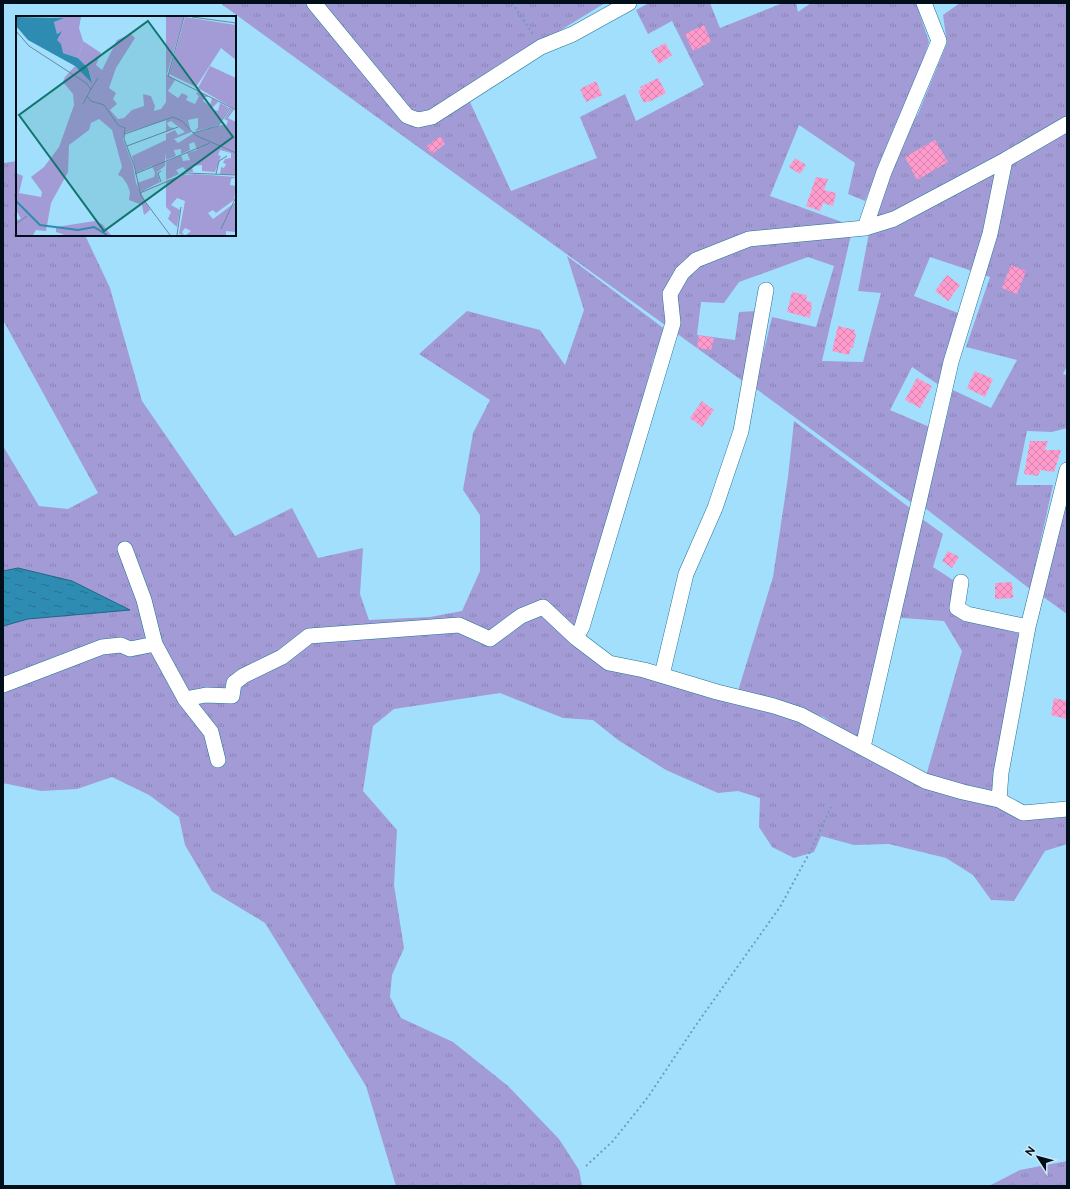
<svg xmlns="http://www.w3.org/2000/svg" width="1070" height="1189" font-family="Raleway,sans-serif">
<style>
.grass{fill:url(#grass-tufts)}
.water{fill:url(#water-ripples);stroke:#206684}
.building{fill:url(#building-cross-hatch)}
.lines{fill:none;stroke-linecap:round;stroke-linejoin:round}
.minor-casing{stroke:#1f7495;stroke-width:16}
.path{stroke:#709eb6;stroke-width:2;stroke-dasharray:2 3;stroke-linecap:butt}
.minor{stroke:#fff;stroke-width:15}
.inset-river{fill:none;stroke:#2e8cb2;stroke-width:2}
.inset-road{fill:none;stroke:#618ca2;stroke-width:1}
.view{fill:#0f766e;fill-opacity:0.15;stroke:#0f766e;stroke-width:2}
.inset-edge{fill:none;stroke:#000f19;stroke-width:2}
</style>
<defs>
<pattern id="grass-tufts" width="24" height="20" patternUnits="userSpaceOnUse"><rect width="24" height="20" fill="#a29bd5"/><path d="M3 7l-1-3M5 7V3M7 7l1-3M15 17l-1-3M17 17v-4M19 17l1-3" fill="none" stroke="#8a84b6"/></pattern>
<pattern id="water-ripples" width="26" height="14" patternUnits="userSpaceOnUse"><rect width="26" height="14" fill="#2e8cb2"/><path d="M2 4q2-2 4 0t4 0M15 11q2-2 4 0t4 0" fill="none" stroke="#257190"/></pattern>
<pattern id="building-cross-hatch" width="8" height="8" patternUnits="userSpaceOnUse"><rect width="8" height="8" fill="#fd9ccc"/><path d="M0 0l8 8M0 8l8-8" fill="none" stroke="#d785af"/></pattern>
</defs>
<rect width="100%" height="100%" fill="#a2dffd"/>
<path class="grass" d="M220,3H305L403,120L438,121L470,102L511,191L597,158L580,117L625,94L636,121L704,85L672,21L648,34L636,10L649,3H710L720,28L783,3H796L798,12L811,3H916L929,42L908,106L895,125L865,201L848,194L855,163L799,125L770,196L853,226L822,361L863,362L881,293L858,291L872,217L907,130L918,114L947,43L943,15L960,3H1067V366L1063,374L1067,375V428L1052,432L1027,431L1016,485H1053L1030,589L925,508L953,390L991,408L1017,360L966,347L990,277L930,257L914,296L958,313L942,387L912,367L890,410L932,428L913,504L755,388L772,317L816,327L834,266L808,257L739,282L724,303L701,302L697,335L735,340L739,312L757,311L744,382L396,131Z
M323,3H605L425,113L409,111Z
M17,161V235H85L110,288L142,401L235,536L292,508L318,558L363,548L360,594L369,620L430,617L462,611L480,571V515L463,490L473,433L490,400L419,354L467,311L540,330L565,365L584,310L567,256L666,330L653,360L612,515L573,642L657,678L799,719L960,795L1067,813V844L1045,851L1014,901L991,900L973,875L946,858L889,844L854,845L821,836L814,852L794,858L772,847L759,827L760,798L738,791L718,793L666,770L618,740L593,720L563,718L500,693L394,709L373,726L363,791L397,830L394,885L404,948L392,975L390,997L401,1018L453,1042L508,1086L559,1139L579,1170L582,1186H396L366,1086L265,923L212,891L185,845L179,817L149,795L112,777L77,789L41,791L3,783V626L28,619L19,568L3,571V446L39,506L68,509L98,493L3,320V165L4,163Z
M794,421L914,511V513L943,534L933,567L956,582L970,619L1023,635L995,795L926,776L962,651L944,621L889,617L861,742L824,717L738,691L773,577L788,477Z
M1067,499V614L1042,596Z
M1067,1161V1186H989L1020,1170Z"/>
<path class="water" d="M18,568L72,581L130,610L28,619L3,626V571Z"/>
<path class="building" d="M704,25L711,42L693,51L685,34Z
M665,43L672,55L659,64L651,51Z
M658,78L666,93L649,102L648,101L644,103L638,91L642,89L640,87Z
M596,81L602,95L586,102L580,89Z
M440,136L445,144L432,154L426,147Z
M935,140L948,162L917,180L905,157Z
M795,158L806,165L800,174L789,167Z
M816,177L828,179L824,190L836,193L833,206L823,203L820,211L806,206Z
M1011,265L1026,271L1017,294L1002,288Z
M947,275L960,285L948,301L935,291Z
M792,292L807,295L806,300L812,303L810,318L787,312Z
M838,326L855,330L854,333L856,334L853,348L851,347L849,355L832,351Z
M699,335L714,338L711,350L697,348Z
M975,371L993,379L985,397L967,388Z
M917,378L932,386L920,408L905,400Z
M702,401L714,410L702,427L690,418Z
M1030,441H1048L1045,450H1061L1054,472L1040,470L1038,476L1024,474Z
M948,551L959,557L952,568L942,561Z
M1012,582L1013,598L995,599V583Z
M1054,698L1067,701V719L1051,715Z"/>
<g class="lines">
<defs>
<path id="minor" d="M314,3L407,116L418,120L432,117L541,47L573,34L629,3
M865,228L884,172L939,41L924,3
M125,549L144,600L155,644
M961,582L957,608L967,614L1028,627
M576,638L582,627L673,323L670,294L682,273L696,260L749,239L865,228L894,219L1005,160L1067,124
M662,675L686,574L715,508L741,431L766,290
M3,685L102,647L121,645L130,649L155,644L185,699L211,732L218,760
M185,699L206,695L232,696L234,683L243,676L282,657L309,636L459,625L490,639L521,616L543,607L576,638L609,663L644,670L717,692L774,706L801,715L925,781L963,792L999,800L1023,813L1067,809
M863,747L951,362L990,234L1005,160
M999,800L1001,773L1028,627L1067,470"/>
</defs>
<use href="#minor" class="minor-casing"/>
<path class="path" d="M512,3L534,36
M586,1166L613,1141L648,1097L696,1025L780,907L811,850L831,807"/>
<use href="#minor" class="minor"/>
</g>
<g transform="translate(16 16)">
<rect width="220" height="220" fill="#a2dffd"/>
<path d="M150,1H168L151,58L159,64L152,75L162,82L166,77L172,80L170,84L179,88L183,80L180,78L182,75L194,81H189L187,85L194,90L196,82L202,86L195,93L202,95L204,87L213,92L202,109L193,112L179,115L182,111V102L172,104L175,116L158,123L162,127L178,117L206,109L210,110L212,105L208,103L215,92L218,94L212,102L220,106V159H204L205,151L208,152L210,148L207,147L209,143L215,142V137L204,134L202,139L205,140L199,156L186,155V149L176,150L177,156H171L167,151L160,154L163,158L150,164V146L165,139L167,145L174,144L171,137L181,134L178,126L173,128L174,134L165,138V133L158,134L160,140L150,144L149,136V150L141,156L144,166L125,176L121,167L138,161L139,157L136,150L120,157L116,140L150,124V118L159,114L162,119L169,116L155,105L151,107L153,111L158,112L150,116V104L109,117L107,123L117,149L120,167L134,194L128,199L126,189L113,184L114,176L111,168L106,161L102,159L106,151L96,114L83,103L75,107L73,114L53,129L52,156L35,187L30,215L20,214L17,219H0V204L5,203L0,194V157L7,160L3,177L25,181L26,176L15,161L28,151L43,131L58,89L57,78L47,66L49,61L59,50L76,66L72,52L62,42L67,25L85,37L80,49L86,54L101,24L115,18L119,22L100,52L93,72L100,77L97,83L101,88L94,94L102,103L108,102L116,94L128,90L127,78L135,80L139,90L138,95L145,93L150,86ZM169,1L220,9V44L205,32L180,71L153,58ZM179,158L220,161L215,163L214,169L220,170L218,184L200,197L197,194L192,197L197,203L220,186V216L210,215V219H170L175,215L169,212L166,216L168,219L163,218L169,185L161,182L155,189L164,194L161,211L152,203L155,196L150,191V165L167,159ZM79,205L86,208L95,219H49L40,216V211Z" fill="#a29bd5"/>
<path d="M194,50L220,62V94L182,72Z" fill="#a29bd5"/>
<path d="M34,1H65L63,12L67,25L62,42L47,37L40,24L45,15L41,18L38,6L47,2Z" fill="#a29bd5"/>
<path d="M0,1L48,2L38,6L41,18L46,15L41,24L45,28L47,37L62,42L72,52L76,67L59,50L12,24L0,10Z" fill="#2e8cb2"/>
<path class="inset-river" d="M0,185L24,209L62,214L78,211L91,219"/>
<path class="inset-road" d="M168,1L152,60L220,94M176,1L220,7M0,15L13,30L70,67L75,73L67,88M75,73L82,62M71,80L75,85L88,89L102,109L109,112L108,123L118,149L125,180L154,219M177,117L202,110L214,92M109,118L157,101L166,105L179,119L220,137M111,130L162,111M145,155L142,157L145,166M119,158L194,127M200,158L203,145L211,140M124,177L171,157L220,159M0,208L11,200M205,213L220,181M161,219L165,191"/>
<path class="view" d="M132,5L217,121L88,215L3,99Z"/>
<rect width="220" height="220" class="inset-edge"/>
</g>
<rect width="1070" height="1189" fill="none" stroke="#000f19" stroke-width="8"/>
<g transform="translate(1038 1157) rotate(306)" stroke="#cae8f6" stroke-width="3" paint-order="stroke">
<path d="M0-3L7 15L0 10L-7 15Z" fill="#000f19"/>
<text y="-6" font-size="11" font-weight="bold" text-anchor="middle" fill="#000f19">N</text>
</g>
</svg>
